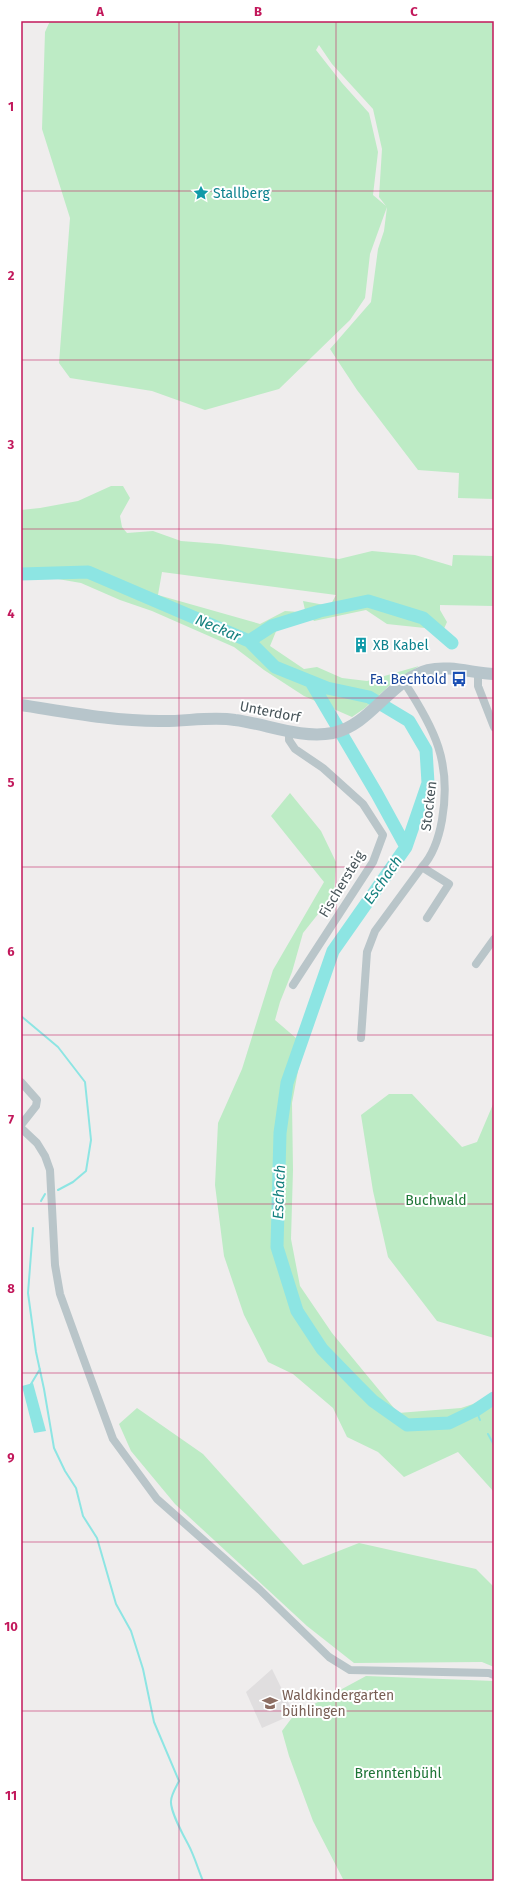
<svg xmlns="http://www.w3.org/2000/svg" width="515" height="1902" font-family="'Fira Sans',sans-serif">
<style>
.education{fill:#e0dedf}
.green{fill:#bdebc5;fill-rule:evenodd}
.water{fill:#8de5e3}
.lines{fill:none;stroke-linecap:round;stroke-linejoin:round}
.stream{stroke:#8de5e3;stroke-width:2}
.river{stroke:#8de5e3;stroke-width:13}
.street{stroke:#b9c5c9;stroke-width:8}
.secondary{stroke:#b7c5cb;stroke-width:12}
.grid{fill:none;stroke:#c2185b;stroke-width:1;stroke-opacity:0.55}
.labels{text-anchor:middle;dominant-baseline:central;stroke-width:4;stroke-linejoin:round;paint-order:stroke}
.culture-label{font-size:14px;fill:#0d838f;stroke:#fff;text-anchor:start}
.transit-label{font-size:14px;fill:#164399;stroke:#fff;text-anchor:end}
.street-label{font-size:14px;fill:#475459;stroke:#fff}
.park-label{font-size:14px;fill:#1d7535;stroke:#fff}
.education-label{font-size:14px;fill:#785e54;stroke:#fff;text-anchor:start}
.water-label{font-size:15px;font-style:italic;fill:#15817f;stroke:#fff}
.neatline{fill:none;stroke:#c2185b;stroke-width:1.5}
.grid-label{font-size:13px;text-anchor:middle;font-weight:bold;fill:#c2185b}
</style>
<rect width="100%" height="100%" fill="#efeded"/>
<path class="education" d="M272,1669L294,1714L262,1728L246,1692Z"/>
<path class="green" d="M50,21H494V499L458,498L459,473L418,470L357,390L330,349L371,302L378,249L384,231L387,207L370,254L365,298L350,320L279,389L205,410L152,391L70,378L59,363L70,218L42,129L45,32ZM319,45L332,64L373,109L382,149L379,197L386,206L373,195L378,152L369,113L342,83L316,50Z
M111,486H123L130,498L120,516L122,527L127,533L153,531L181,541L220,544L339,559L372,551L415,555L452,566L453,555L494,556V606L440,605V610L447,622L442,633L425,628L387,624L366,610L314,621L305,610L303,601L330,606L336,595L162,572L158,595L260,624L285,611L299,612L303,622L277,629L270,646L304,669L317,667L342,678L367,681L419,666L390,685L365,708L352,717L304,696L264,670L234,647L152,611L120,600L81,583L52,578L21,579V510L40,508L78,501Z
M290,793L321,831L336,862L334,894L303,933L292,972L280,1002L275,1020L303,1044L292,1103L293,1170L291,1239L300,1286L332,1333L398,1413L461,1408L494,1397V1492L458,1452L404,1477L378,1452L347,1437L333,1408L293,1374L268,1362L244,1315L224,1256L215,1185L218,1123L242,1069L273,970L324,882L271,816Z
M389,1094H412L462,1147L477,1142L494,1102V1338L437,1321L388,1257L373,1191L361,1115Z
M137,1408L203,1454L303,1565L359,1543L476,1569L494,1587V1667L482,1662L354,1663L307,1626L175,1504L131,1451L119,1424Z
M366,1676L494,1681V1881H344L313,1821L289,1756L282,1731L294,1715Z"/>
<path class="water" d="M33,1383L46,1431L34,1433L22,1386Z"/>
<g class="lines">
<path class="stream" d="M21,1016L58,1047L85,1082L91,1140L86,1171L73,1182L58,1190
M41,1201L45,1194
M33,1228L28,1293L36,1352L44,1389L54,1448L65,1471L76,1488L83,1516L97,1538L116,1604L131,1631L143,1669L154,1722L179,1781C176,1787 171,1795 171,1801C170,1810 183,1835 188,1844C194,1855 198,1869 203,1881
M31,1384L40,1369
M476,1410L480,1420
M488,1434L494,1445"/>
<path class="river" d="M21,574L88,572L249,641L272,626L320,611L368,601L423,618L452,643
M249,641L275,667L327,688L369,697L409,721L426,750L428,783L406,847L333,951L287,1083L280,1133L277,1247L297,1311L322,1349L358,1386L373,1401L407,1425L449,1423L476,1410L494,1398
M311,682L377,794L406,847"/>
<path class="street" d="M478,673V686L494,727
M404,682C435,729 452,763 442,820C439,837 434,854 422,867L449,884L427,918
M289,731V740L295,749L323,768L363,804L383,835L373,862L293,985
M476,964L494,939
M361,1038L367,952L375,931L422,867
M21,1082L37,1100L36,1106L21,1125
M21,1128L37,1143L45,1156L50,1170L55,1265L60,1294L81,1352L113,1439L157,1499L260,1590L329,1657L350,1670L489,1673L494,1675"/>
<path class="secondary" d="M21,705C67,712 113,721 159,721C183,722 211,716 235,720C267,724 300,739 333,733C371,725 390,680 428,670C449,665 473,673 494,674"/>
</g>
<path class="grid" d="M179,21V1881M336,21V1881M21,191H494M21,360H494M21,529H494M21,698H494M21,867H494M21,1035H494M21,1204H494M21,1373H494M21,1542H494M21,1711H494"/>
<defs>
<symbol id="sight-bare" viewBox="-9 -9 18 18"><path d="M0-6L1.8-2.2L6-1.7L2.9 1.2L3.7 5.4L0 3.3L-3.7 5.4L-2.9 1.2L-6-1.7L-1.8-2.2Z" fill="#0f9aa8" stroke="#fff" stroke-width="2.5" paint-order="stroke"/></symbol>
<symbol id="building-bare" viewBox="-9 -9 18 18"><path d="M-4-6H4V6H1V3H-1V6H-4ZM-2.5-4.3h1.7v1.8h-1.7ZM.8-4.3h1.7v1.8H.8ZM-2.5-1h1.7V.8h-1.7ZM.8-1h1.7V.8H.8Z" fill="#0f9aa8" stroke="#fff" stroke-width="2.5" paint-order="stroke"/></symbol>
<symbol id="bus-bare" viewBox="-9 -9 18 18"><path d="M-5-6H5V4H4V6H2V4H-2V6H-4V4H-5ZM-3.5-4V0h7V-4ZM-3.5 1.2v1.5H-2V1.2ZM2 1.2v1.5H3.5V1.2Z" fill="#1a4fb4" stroke="#fff" stroke-width="2.5" paint-order="stroke"/></symbol>
<symbol id="school-bare" viewBox="-9 -9 18 18"><path d="M0-5L7-2L0 1L-7-2ZM-4 1L0 2.5L4 1V4Q0 6-4 4Z" fill="#8d6e63" stroke="#fff" stroke-width="2.5" paint-order="stroke"/></symbol>
</defs>
<g fill-rule="evenodd">
<use href="#sight-bare" x="190" y="182" width="22" height="22"/>
<use href="#building-bare" x="350" y="634" width="22" height="22"/>
<use href="#bus-bare" x="448" y="668" width="22" height="22"/>
<use href="#school-bare" x="259" y="1692" width="22" height="22"/>
</g>
<g class="labels">
<g class="culture-label">
<text x="213" y="193">Stallberg</text>
<text x="373" y="645">XB Kabel</text>
</g>
<g class="transit-label">
<text x="447" y="679">Fa. Bechtold</text>
</g>
<g class="street-label">
<text transform="translate(270 712) rotate(11)">Unterdorf</text>
<text transform="translate(429 806) rotate(-83)">Stocken</text>
<text transform="translate(342 884) rotate(-59)">Fischersteig</text>
</g>
<g class="park-label">
<text x="436" y="1200">Buchwald</text>
<text x="398" y="1773">Brenntenbühl</text>
</g>
<g class="education-label">
<text x="282" y="1695">Waldkindergarten<tspan x="282" dy="16">bühlingen</tspan></text>
</g>
<g class="water-label">
<text transform="translate(218 628) rotate(23)">Neckar</text>
<text transform="translate(383 880) rotate(-55)">Eschach</text>
<text transform="translate(279 1192) rotate(-88)">Eschach</text>
</g>
</g>
<rect width="515" height="1902" fill="none" stroke="#ffffff" stroke-width="44"/>
<rect x="22" y="22" width="471" height="1858" class="neatline"/>
<g class="grid-label">
<text x="100" y="16">A</text>
<text x="258" y="16">B</text>
<text x="414" y="16">C</text>
<text x="11" y="111">1</text>
<text x="11" y="280">2</text>
<text x="11" y="449">3</text>
<text x="11" y="618">4</text>
<text x="11" y="787">5</text>
<text x="11" y="956">6</text>
<text x="11" y="1124">7</text>
<text x="11" y="1293">8</text>
<text x="11" y="1462">9</text>
<text x="11" y="1631">10</text>
<text x="11" y="1800">11</text>
</g>
</svg>
